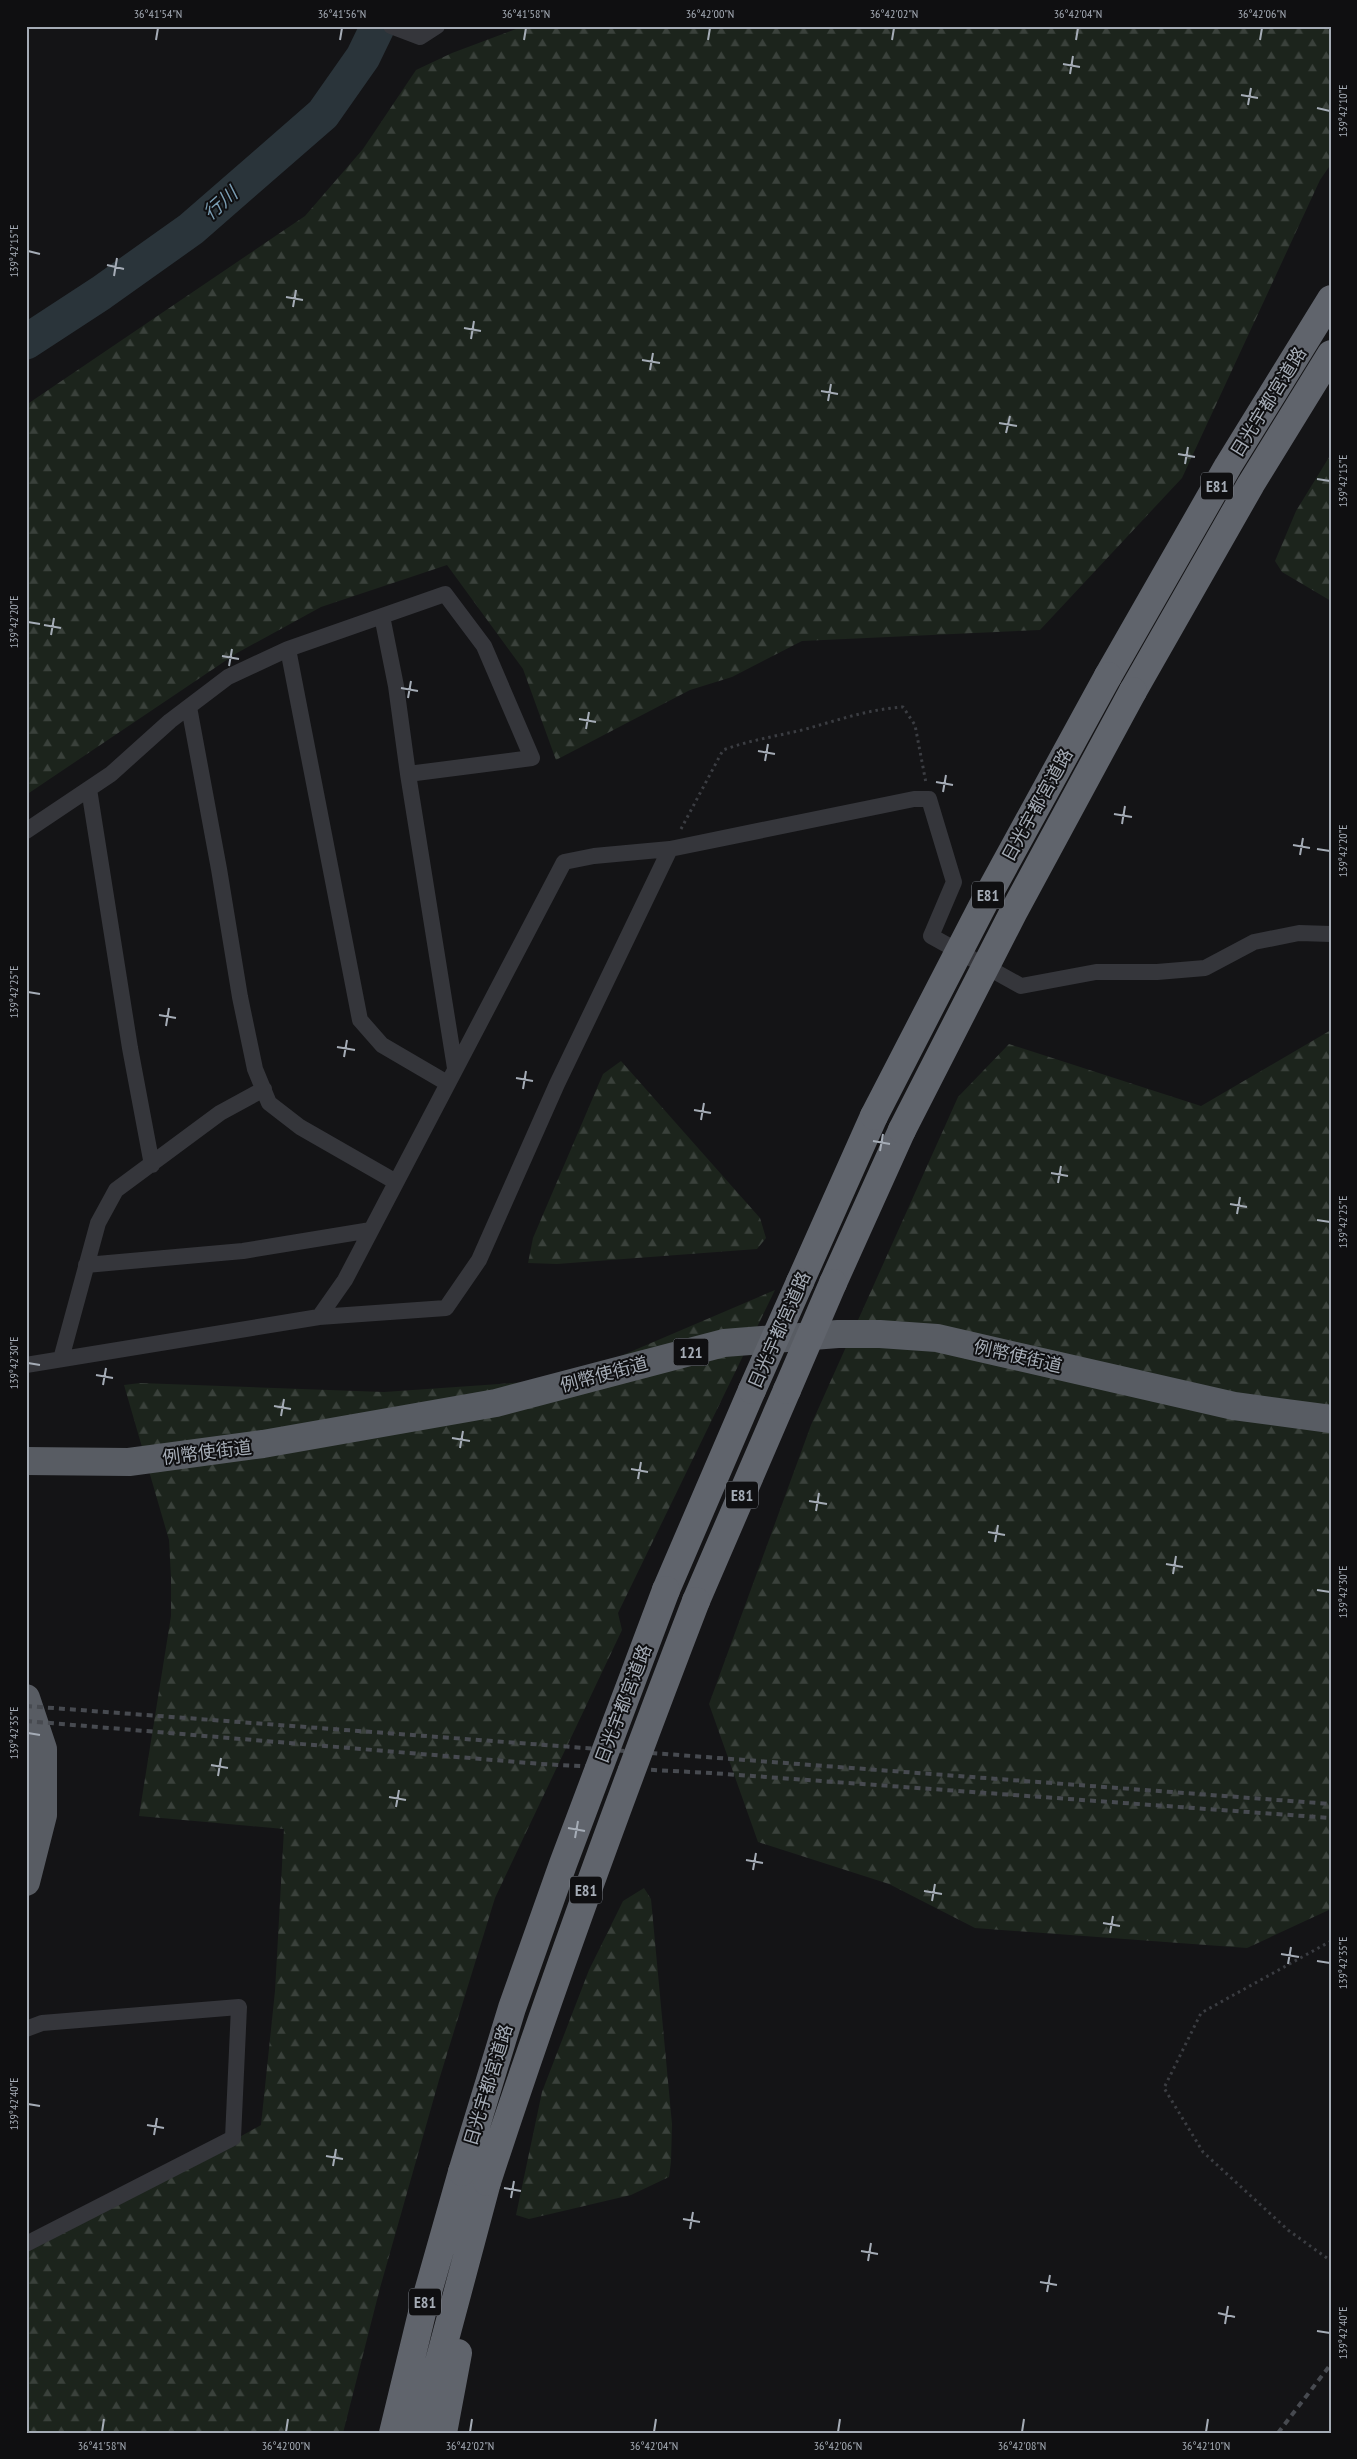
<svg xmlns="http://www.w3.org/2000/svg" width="1357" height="2459" font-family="'PT Sans Narrow','Noto Sans JP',sans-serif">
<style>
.forest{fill:url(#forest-firs)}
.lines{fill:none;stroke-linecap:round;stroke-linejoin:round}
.river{stroke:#2a343a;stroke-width:35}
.path{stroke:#3b3d42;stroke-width:3;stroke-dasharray:2.5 4;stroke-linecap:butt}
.minor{stroke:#35363b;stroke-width:16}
.trunk{stroke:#585c63;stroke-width:28}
.motorway{stroke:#60646c;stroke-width:28}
.rail{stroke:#474a50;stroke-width:4;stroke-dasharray:6 5;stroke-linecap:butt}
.motorway-bridge{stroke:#60646c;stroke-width:28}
.ticks{fill:none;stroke:#a5acb6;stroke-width:2}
.labels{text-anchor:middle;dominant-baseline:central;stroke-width:4;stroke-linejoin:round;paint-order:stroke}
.shield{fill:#0f0f11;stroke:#787d84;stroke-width:1}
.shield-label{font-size:16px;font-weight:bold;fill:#a5acb6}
.street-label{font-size:18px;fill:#a5acb6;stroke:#0f0f11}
.water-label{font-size:19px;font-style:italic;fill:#7a9db3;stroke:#0f0f11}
.neatline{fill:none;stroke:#a5acb6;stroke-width:2}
.ticks-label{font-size:12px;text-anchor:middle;fill:#a5acb6}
</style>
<defs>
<pattern id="forest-firs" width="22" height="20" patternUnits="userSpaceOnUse" patternTransform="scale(1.25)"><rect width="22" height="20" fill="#1c241c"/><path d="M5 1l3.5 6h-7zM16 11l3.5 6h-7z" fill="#3a413b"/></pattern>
</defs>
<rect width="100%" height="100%" fill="#141416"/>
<path class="forest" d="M524,26H1331V164L1320,180L1182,478L1040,630L802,641L732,677L690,690L556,760L523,669L447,565L321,607L237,653L26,795V405L305,216L363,149L416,70L452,53Z
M1331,454V601L1282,572L1275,561L1296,511Z
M1331,1030V1909L1247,1948L975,1928L889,1884L758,1842L709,1704L811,1425L958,1097L1009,1044L1201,1106Z
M621,1061L760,1218L766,1238L757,1249L557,1264L528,1263L533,1238L603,1074Z
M775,1290L618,1613L622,1630L495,1898L439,2080L380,2288L343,2433H26V2247L184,2168L261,2125L275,1991L284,1829L139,1816L171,1616V1578L169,1540L124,1385L140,1383L384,1392L527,1382L534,1393Z
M644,1888L651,1899L672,2124L671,2162L669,2177L631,2195L529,2219L516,2215L542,2092L589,1970L623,1901Z"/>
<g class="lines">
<path class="river" d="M26,342L101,293L191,229L323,114L363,57L378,26"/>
<path class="path" d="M681,829L723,750C750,740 778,736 806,729C838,720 870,709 903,707L915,725L926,783
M1331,1941L1201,2013L1164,2088L1203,2152L1288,2230L1331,2261"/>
<path class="minor" d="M391,26L420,37L437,26
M382,616L396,686L408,774L455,1068
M288,649L360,1020L382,1045L447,1083
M189,707L219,869L240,997L255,1069L269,1103L300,1127L396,1182
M89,789L130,1048L152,1165
M26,831L111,774L170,721L228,677L288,649L445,594L484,646L532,758L408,774
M86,1265L243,1251L371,1230
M319,1317L446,1308L479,1260L557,1084L670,849
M61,1359L98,1223L116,1190L220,1113L264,1089
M26,1365L319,1317L345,1280L564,862L594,856L670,849L914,799H929L954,882L931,936L1021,986L1096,972H1157L1205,968L1254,942L1299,933L1331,934
M26,2029L42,2023L239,2007L233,2138L26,2244"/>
<path class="trunk" d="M26,1461L129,1462L263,1444L496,1403L724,1343L838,1334H880L937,1338L1234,1406L1331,1419
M26,1698L43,1749V1815L26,1882"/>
<path class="motorway" d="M1108,676L1228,466L1331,299
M1133,691L1251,484L1331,354
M800,1282L874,1116
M833,1283L902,1130
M666,1590L752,1390
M696,1601L787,1390
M393,2433L422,2313L462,2172
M420,2433L487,2182
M443,2433L458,2353"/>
<path class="rail" d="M26,1706L1331,1804
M26,1721L541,1764L711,1773L1331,1818
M1278,2433L1331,2364"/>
<path class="motorway-bridge" d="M874,1116L986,899L1108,676
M902,1130L1013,913L1133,691
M752,1390L800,1282
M787,1390L833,1283
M462,2172L512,2008L563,1864L666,1590
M487,2182C551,1986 622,1793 696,1601"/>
</g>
<path class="ticks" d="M156,40L158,28M340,40L342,28M524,40L526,28M708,40L710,28M892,40L894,28M1076,40L1078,28M1260,40L1262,28M1063,64L1080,67M1070,74L1073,56M1241,95L1258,98M1248,105L1251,88M1317,108L1330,111M28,251L40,254M107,265L124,269M114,276L117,258M286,297L303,300M293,307L296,290M464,328L481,331M471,339L474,321M642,360L660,363M650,370L653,353M821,391L838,394M828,401L831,384M999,423L1017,426M1006,433L1010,416M1178,454L1195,457M1185,464L1188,447M1317,479L1330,481M28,622L40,624M44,625L61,628M51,635L54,618M222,656L239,659M229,666L232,649M401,688L418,691M408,698L411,681M579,719L596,722M586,729L589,712M758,751L775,754M765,761L768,744M936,782L953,785M943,792L946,775M1114,814L1132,817M1122,824L1125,806M1293,845L1310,848M1317,849L1330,851M1300,855L1303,838M28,992L40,994M159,1015L176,1018M166,1026L169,1008M337,1047L355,1050M344,1057L347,1040M516,1078L533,1081M523,1089L526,1071M694,1110L711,1113M701,1120L704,1103M873,1141L890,1144M880,1151L883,1134M1051,1173L1068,1176M1058,1183L1061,1166M1230,1204L1247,1207M1237,1214L1240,1197M1317,1220L1330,1222M28,1363L40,1365M96,1375L113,1378M103,1385L106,1368M274,1406L291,1409M281,1416L284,1399M452,1438L470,1441M460,1448L463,1431M631,1469L648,1472M638,1479L641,1462M809,1501L827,1504M816,1511L819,1493M988,1532L1005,1535M995,1542L998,1525M1166,1564L1183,1567M1173,1574L1176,1556M1317,1590L1330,1592M28,1733L40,1735M211,1765L228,1768M218,1776L221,1758M389,1797L406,1800M396,1807L399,1790M568,1828L585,1831M575,1838L578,1821M746,1860L763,1863M753,1870L756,1853M924,1891L942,1894M932,1901L935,1884M1103,1923L1120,1926M1110,1933L1113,1916M1281,1954L1299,1957M1317,1961L1330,1963M1288,1964L1291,1947M28,2104L40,2106M147,2125L164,2128M154,2135L157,2118M326,2156L343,2159M333,2166L336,2149M504,2188L521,2191M511,2198L514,2181M683,2219L700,2222M690,2229L693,2212M861,2251L878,2254M868,2261L871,2243M1040,2282L1057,2285M1047,2292L1050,2275M1218,2313L1235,2317M1225,2324L1228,2306M1317,2331L1330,2333M102,2432L104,2419M286,2432L288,2419M470,2432L472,2419M654,2432L656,2419M838,2432L840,2419M1022,2432L1024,2419M1206,2432L1208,2419"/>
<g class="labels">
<g class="shield">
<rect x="1201" y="472.5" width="32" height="27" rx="4"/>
<rect x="972" y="881.5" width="32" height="27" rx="4"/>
<rect x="673.5" y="1338.5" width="35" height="27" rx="4"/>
<rect x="726" y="1481.5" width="32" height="27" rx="4"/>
<rect x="570" y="1876.5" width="32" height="27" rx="4"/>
<rect x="409" y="2288.5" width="32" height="27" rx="4"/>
</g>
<g class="shield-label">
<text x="1217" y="486">E81</text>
<text x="988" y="895">E81</text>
<text x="691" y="1352">121</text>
<text x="742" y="1495">E81</text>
<text x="586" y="1890">E81</text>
<text x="425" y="2302">E81</text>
</g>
<g class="street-label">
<text transform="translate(1268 402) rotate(-58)">日光宇都宮道路</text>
<text transform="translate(1037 805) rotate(-61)">日光宇都宮道路</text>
<text transform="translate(779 1330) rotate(-66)">日光宇都宮道路</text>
<text transform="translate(1018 1356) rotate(13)">例幣使街道</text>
<text transform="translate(604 1374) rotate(-15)">例幣使街道</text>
<text transform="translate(207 1452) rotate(-7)">例幣使街道</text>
<text transform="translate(623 1704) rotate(-69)">日光宇都宮道路</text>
<text transform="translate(488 2085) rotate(-73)">日光宇都宮道路</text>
</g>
<g class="water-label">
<text transform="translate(220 203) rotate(-41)">行川</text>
</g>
</g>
<rect width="1357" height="2459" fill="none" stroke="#0f0f11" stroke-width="55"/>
<rect x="28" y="28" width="1302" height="2404" class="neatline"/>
<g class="ticks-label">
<text x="158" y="18">36°41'54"N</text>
<text x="342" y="18">36°41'56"N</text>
<text x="526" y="18">36°41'58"N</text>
<text x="710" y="18">36°42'00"N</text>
<text x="894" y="18">36°42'02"N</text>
<text x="1078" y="18">36°42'04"N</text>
<text x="1262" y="18">36°42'06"N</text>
<text transform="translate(1343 111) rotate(-90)" y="4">139°42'10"E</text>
<text transform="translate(14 251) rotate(-90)" y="4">139°42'15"E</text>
<text transform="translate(1343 481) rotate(-90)" y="4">139°42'15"E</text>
<text transform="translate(14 622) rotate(-90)" y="4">139°42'20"E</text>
<text transform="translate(1343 851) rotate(-90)" y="4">139°42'20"E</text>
<text transform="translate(14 992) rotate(-90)" y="4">139°42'25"E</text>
<text transform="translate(1343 1222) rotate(-90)" y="4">139°42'25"E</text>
<text transform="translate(14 1363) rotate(-90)" y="4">139°42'30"E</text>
<text transform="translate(1343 1592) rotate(-90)" y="4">139°42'30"E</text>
<text transform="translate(14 1733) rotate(-90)" y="4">139°42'35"E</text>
<text transform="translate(1343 1963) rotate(-90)" y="4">139°42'35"E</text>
<text transform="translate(14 2104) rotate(-90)" y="4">139°42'40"E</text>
<text transform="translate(1343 2333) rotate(-90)" y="4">139°42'40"E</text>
<text x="102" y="2450">36°41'58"N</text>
<text x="286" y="2450">36°42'00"N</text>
<text x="470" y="2450">36°42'02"N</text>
<text x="654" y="2450">36°42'04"N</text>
<text x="838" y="2450">36°42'06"N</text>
<text x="1022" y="2450">36°42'08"N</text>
<text x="1206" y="2450">36°42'10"N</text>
</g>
</svg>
